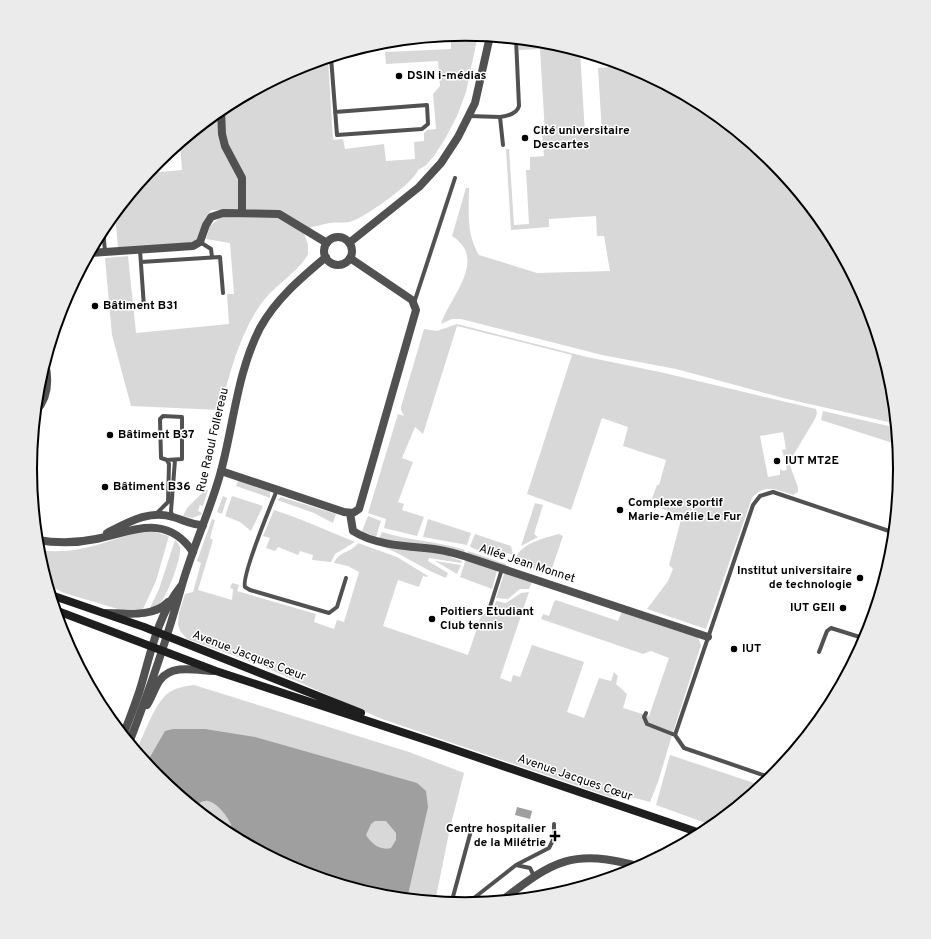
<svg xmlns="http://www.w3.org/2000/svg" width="931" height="939" font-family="Overpass,sans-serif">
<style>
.green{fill:#d8d8d8}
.water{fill:#9f9f9f;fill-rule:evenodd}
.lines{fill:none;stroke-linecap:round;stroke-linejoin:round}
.service{stroke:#515151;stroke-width:4}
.minor{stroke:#515151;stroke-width:8}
.tertiary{stroke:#515151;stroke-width:8}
.secondary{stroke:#1e1e1e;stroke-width:8}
.poi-dot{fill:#000;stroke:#fff;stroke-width:1.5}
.labels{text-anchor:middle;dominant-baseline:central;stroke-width:3;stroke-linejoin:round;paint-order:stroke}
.poi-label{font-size:12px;font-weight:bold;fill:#000;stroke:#fff;text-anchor:start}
.street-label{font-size:12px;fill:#000;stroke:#fff}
.rim{fill:none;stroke:#000;stroke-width:2}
</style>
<rect width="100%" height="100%" fill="#fff"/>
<path class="green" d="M466,34L478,35L466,92L457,116L445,139L434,156L425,166L418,170C415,182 362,220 349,222C343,223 336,222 330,223C323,224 316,226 309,228L280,211L213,210C201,216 203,233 194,243L118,248L115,214L148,173L182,170L180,143L224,107L299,67L328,58L333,140L343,139L345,149L384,144L386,161L415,159L414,142L424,141V133L427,130L436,129L433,94L440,86L438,61L386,64L385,52L451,49V35Z
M519,39L551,42L580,51L585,134L602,133L598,68L623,66V64L632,67L708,108L774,162L828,228L868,303L893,385L897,424L783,398L676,369L602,355L461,319H452L441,324C449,298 489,259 452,236L466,188H469C469,213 466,233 479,255L537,273L610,271L604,236H597L596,216L549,219V227L511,230L506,149H509L514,225L529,224L526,170H530V157L544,156L542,134L545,133L540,49L519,50Z
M221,217L279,218L304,233L308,245V254C300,270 276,285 264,300C240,331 230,373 220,410L131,406L112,335L105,258L128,256L136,333L229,324L227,294H234L230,243L206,239L210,226Z
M457,324L587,357L660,372L816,409L817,413L815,419L791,459L784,457L782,450L786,449L783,432L760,436L768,477L780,475V469L784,471L787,469L785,461L789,463L798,487V492L793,495C779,490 764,483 752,498L706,629L647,609L668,581L673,569L669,565L682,516L650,504L657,485H659L666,460L623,446L628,427L602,418L571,510L527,494L572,355L457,326L423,434L415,427L402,458L413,462L398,502L404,504L402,510L424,517L417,536L384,528L386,519L368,513L398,414L404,416L401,410V407L424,329L437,331Z
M823,411L897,428L899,445L821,420Z
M238,481L270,492V498L236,486Z
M205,490H208L203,506L200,505L198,511L202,513L201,515L192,518L183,516L187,508Z
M223,496L227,498L222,514L217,512Z
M232,496L263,506L251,531L240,522L225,516Z
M281,497L336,514L333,523L314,513L277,500Z
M535,503L543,505L534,534L538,537L521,546Z
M274,510C302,519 328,531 355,542L335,554L331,562L312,560L313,555L300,551L298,555L278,547L275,551L266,548L270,538L263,536Z
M368,516L381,521L376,537L362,531Z
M212,519L215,520L210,538L213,540L198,590L232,600L233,589L230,588L232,583L239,585L237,591L316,614L314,622L334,629L337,620L344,622L359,572L348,566L334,563C339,551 351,553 358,543L397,557L428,576L427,577L423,576L419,587L398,580L383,626L468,655L482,613L491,616L496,601L506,603L521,593L529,592L500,678L511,682L513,675L520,677L532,645L584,662L567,712L584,718L599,678L611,681L614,672L618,676L616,684L627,694L623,708L649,716L669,658L651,651L643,654L541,619L543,614L549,616L554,602L556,600L618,621L622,611L698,637L701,645L673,732L658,782L650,802L635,798L610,797L382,719L260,665L187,639L180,631L178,624L179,613L185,594L193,592L201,563L197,561Z
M428,519L471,533L467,545L423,537Z
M138,532H155L169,536L156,581L143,609H118L64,593L56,589L49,588L38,550C78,555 101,543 138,532Z
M382,532C409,541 438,541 465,550L464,553L404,544L379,538Z
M475,534L511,546L513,555L507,553L505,559L472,548L470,546Z
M559,534L563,536L551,571H540L518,563L516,559C520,543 545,538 559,534Z
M175,540C178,543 181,546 180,551C180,561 166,600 158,606C156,608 153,608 150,608L159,589Z
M378,544L450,554V557L462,561L461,563L429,558L428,561L448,573L446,578C422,569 402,553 378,545Z
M468,551L506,564L505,567L467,554Z
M466,559L497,571L492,589L460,577Z
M435,561L461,565L457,574Z
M507,573L532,582L529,589H520L508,599L496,598L504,574Z
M194,685L409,752L464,773L450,828L435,902L380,897L299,872L223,831L157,777L136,751C144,735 154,705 167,694C174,688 185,686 194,685Z
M670,755L763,786L714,826L656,805Z"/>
<path class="water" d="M173,729H205L255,737L417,783L426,791L428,807L407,899L380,897L299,872L227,834L232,829C232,821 217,802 208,801C205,800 202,802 199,803L197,810L157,777L146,764L165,731ZM375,821H386L396,833V840L391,848C380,851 371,843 366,835L371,824Z
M517,807L532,811L530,819L515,815Z"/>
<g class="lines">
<path class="service" d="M331,57L337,135L422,129L428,124L427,105L335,112
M469,116L500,117L503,145
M500,117C508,116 517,114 519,106L516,39
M103,228L105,252
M200,242L211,249L212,257
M140,250L144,307
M141,262L220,257L223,293
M414,303L455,178
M163,416L182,417V459L167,460L161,458L160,419Z
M277,490C271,505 241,576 245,587L250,590L329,613L337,607L346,578
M156,514L168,502L169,464L167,460
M172,516L171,511L175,460
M489,610L502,569
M819,652L827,631L831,628L866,639
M646,713L644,717L647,724L675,735
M772,778L684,748L675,735L753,505L760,496L773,492L895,533
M516,865L530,868L534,876
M451,904L472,827
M465,905L516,865L549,848L554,838V824"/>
<path class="minor" d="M221,109L222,134L225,146L242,178V213
M90,253L193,246L200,242L206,225L211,217L223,213L279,214L327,243
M36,411C48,398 49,380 45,363
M221,471L344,512L353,513L359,509L416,310L412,300L350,258
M350,513L353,531C373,544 402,546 425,548C438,549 451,552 464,556L708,637
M107,533C127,523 150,509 173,517C184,520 191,525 203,525
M37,540C55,543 77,543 96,539C134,531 166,513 193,552
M500,902C554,860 572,848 641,867"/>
<path class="tertiary" d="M324 251a14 14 0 1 1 28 0a14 14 0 1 1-28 0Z
M349,243L419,187L441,163L458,137L475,103L490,36
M105,613C125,613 153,618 168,602
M147,705C152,697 155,687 160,680C172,664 195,670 213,671
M123,736C129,719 136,703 141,686C151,652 158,615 181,586
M129,743C149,691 167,639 182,585C193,546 211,509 221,471C234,423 237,373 260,328C276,299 301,278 326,257"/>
<path class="secondary" d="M51,595L144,627L361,713
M55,610L216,671L438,744L703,834"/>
</g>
<g class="poi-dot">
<circle cx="399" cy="76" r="4"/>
<circle cx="525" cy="138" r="4"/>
<circle cx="95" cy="306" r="4"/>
<circle cx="110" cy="435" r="4"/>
<circle cx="777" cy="461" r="4"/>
<circle cx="105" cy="487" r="4"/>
<circle cx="620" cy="510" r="4"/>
<circle cx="860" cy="578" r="4"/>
<circle cx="843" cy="608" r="4"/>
<circle cx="432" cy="619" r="4"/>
<circle cx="734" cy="649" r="4"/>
<path d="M553 830h4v4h4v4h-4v4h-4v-4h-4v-4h4z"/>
</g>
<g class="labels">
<g class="poi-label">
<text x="407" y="76">DSIN i-médias</text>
<text x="533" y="131">Cité universitaire<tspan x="533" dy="14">Descartes</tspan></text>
<text x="103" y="306">Bâtiment B31</text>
<text x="118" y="435">Bâtiment B37</text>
<text x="785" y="461">IUT MT2E</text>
<text x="113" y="487">Bâtiment B36</text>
<text x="628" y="503">Complexe sportif<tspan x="628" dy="14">Marie-Amélie Le Fur</tspan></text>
<text x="852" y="571" text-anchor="end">Institut universitaire<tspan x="852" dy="14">de technologie</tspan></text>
<text x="835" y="608" text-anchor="end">IUT GEII</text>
<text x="440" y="612">Poitiers Etudiant<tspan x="440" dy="14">Club tennis</tspan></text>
<text x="742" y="649">IUT</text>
<text x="546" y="829" text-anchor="end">Centre hospitalier<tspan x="546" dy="14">de la Milétrie</tspan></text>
</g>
<g class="street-label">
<text transform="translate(213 440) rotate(-77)">Rue Raoul Follereau</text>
<text transform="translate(527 564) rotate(18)">Allée Jean Monnet</text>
<text transform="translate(249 656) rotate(21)">Avenue Jacques Cœur</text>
<text transform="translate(575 778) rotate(19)">Avenue Jacques Cœur</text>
</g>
</g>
<path d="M0 0H931V939H0ZM37 469a428 428 0 1 1 856 0a428 428 0 1 1-856 0Z" fill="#ebebeb" fill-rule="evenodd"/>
<path class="rim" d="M37 469a428 428 0 1 1 856 0a428 428 0 1 1-856 0Z"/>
</svg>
